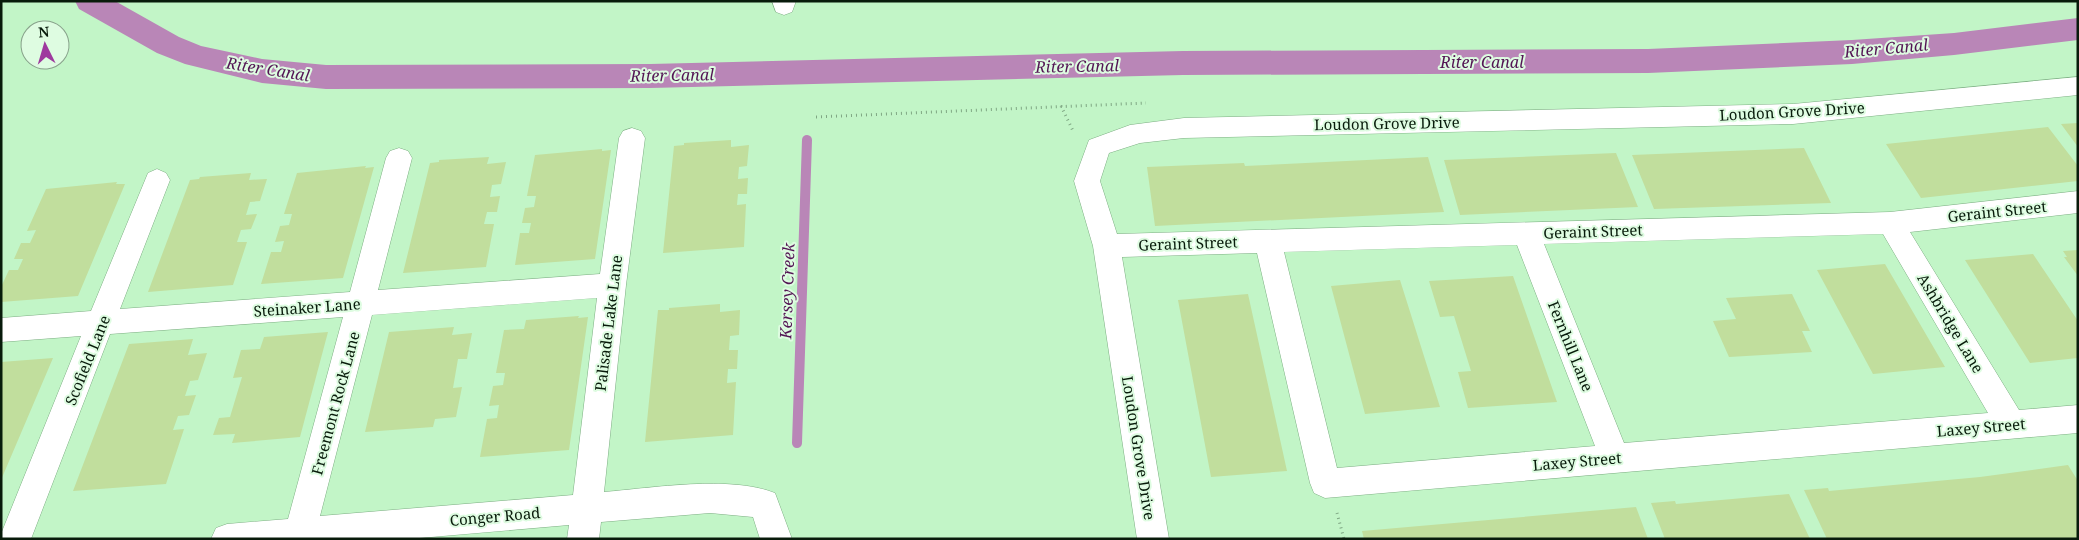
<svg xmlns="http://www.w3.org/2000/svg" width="2079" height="540" font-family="'Noto Serif',serif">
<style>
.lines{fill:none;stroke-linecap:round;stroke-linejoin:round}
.stream{stroke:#b986b7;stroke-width:10}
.canal{fill:#b986b7;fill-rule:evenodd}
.building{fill:#c1de9d}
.minor-casing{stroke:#7dae83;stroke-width:1}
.path{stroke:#7fa683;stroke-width:3;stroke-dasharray:1 4;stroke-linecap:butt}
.minor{fill:#fff;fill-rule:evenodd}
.labels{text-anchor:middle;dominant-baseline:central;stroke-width:4;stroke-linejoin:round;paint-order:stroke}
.street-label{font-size:15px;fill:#081b0b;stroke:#defce1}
.water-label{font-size:16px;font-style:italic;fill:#531554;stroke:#defce1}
</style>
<rect width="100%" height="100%" fill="#c2f5c7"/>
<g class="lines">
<path class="stream" d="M797,443L807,140"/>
<path class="canal" d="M75,1H115L179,37L201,46L262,59L326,65L650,64L1183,51L1648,49L1852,40L1954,33L2078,18V40L1954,55L1852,64L1648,73L1183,75L650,88L326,89L262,83L185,64L157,53L79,9Z"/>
</g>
<path class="building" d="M2078,123V147L2061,124Z
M2048,127L2078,166V181L1921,198L1886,144Z
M731,140V147L749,145L747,166L739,167L738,179L748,178L747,194H738L737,205L746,204L744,247L663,253L674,146L684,145V143Z
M1804,148L1831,203L1654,209L1632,155Z
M602,149V151L611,150L595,259L515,265L520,233H529L531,223H522L525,208L534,207L536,196H527L535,155Z
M1616,153L1638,207L1460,215L1444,160Z
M489,157L487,164L506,162L501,184L492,185L490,197L500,196L497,212H487L484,224H494L486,267L403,273L430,163L439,162V160Z
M1428,157L1444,212L1155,226L1147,167L1244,163L1245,166Z
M366,166L365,168L374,167L343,278L261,284L271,252H281L284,241L275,242L280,226L289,225L292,214H284L297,173Z
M251,173L249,180L267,179L260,201L250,202L246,215L257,214L251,229L241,230L237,242H247L233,285L148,292L190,180L199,179L200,177Z
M117,182L116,184H125L78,296L1,302V287L9,270H18L23,259H14L21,243H30L36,230L27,231L46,189Z
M2078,250V276L2064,257H2067L2063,251Z
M2033,254L2078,321V358L2030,363L1965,260Z
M1885,264L1945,367L1873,374L1817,270Z
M1513,276L1557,402L1468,408L1458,372L1471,371L1454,316L1440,317L1429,281Z
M1400,280L1440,407L1365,414L1331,286Z
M1248,294L1287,471L1211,477L1178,300Z
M1792,294L1810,331H1802L1812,352L1729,357L1713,321L1736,319L1726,298Z
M720,304V312L740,310L739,335L730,336L729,350H738L737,369H728L727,383L736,382L733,435L645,442L658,310H669V308Z
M579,316L578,318L588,317L569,450L480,457L487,419L497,418L499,405L489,406L493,386L503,385L505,373H496L504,330L524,329L526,320Z
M454,327L452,335L472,333L467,359H458L453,388L462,387L456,417L435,419L433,427L365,432L389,332Z
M328,332L300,437L232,443L235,434L213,435L219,418L230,417L242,377L233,378L241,350L260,349L264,337Z
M193,339L188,355L207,353L198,380L190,381L185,396L196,395L189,415L178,416L173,430L184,429L166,484L73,491L129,344Z
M53,358L1,480V362Z
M2068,465L2078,481V539H1827L1804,490L1828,488L1829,491L1980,477Z
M1789,494L1810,539H1665L1651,503L1675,501L1676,504Z
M1636,507L1648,539H1364L1362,531Z"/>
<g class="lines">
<defs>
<path id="minor" d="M772,1H796L792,12L784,15L776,12Z
M2078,77V95L1793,124L1184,138L1140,143L1109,153L1100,181L1117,234L1890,212L2078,191V213L1910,232L2019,410L2078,405V433L1325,498L1314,493L1310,483L1257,253L1122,257L1169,539H1137L1093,246L1074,181L1089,140L1130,125L1184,118L1793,104ZM1883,234L1988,413L1624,443L1544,244ZM1517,245L1595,446L1337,468L1284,252Z
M632,128L641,131L645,138L626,285L604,492C652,488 730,475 775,493L792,539H760L753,517L710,513L601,522L599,539H567L569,525L408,539H211L216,528L227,524L288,519L343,317L110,334L31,539H1V534L81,336L1,342V318L91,311L148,173L157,169L166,173L170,180L120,309L350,292L386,158L390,151L399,148L408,151L412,158L378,290L600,274L619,138L623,131ZM597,298L573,495L320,516L372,315Z"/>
</defs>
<use href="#minor" class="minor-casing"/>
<path class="path" d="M1061,106L1074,133
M816,117L1146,103
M1337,513L1344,539"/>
<use href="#minor" class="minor"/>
</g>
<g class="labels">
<g class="street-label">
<text transform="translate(1792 111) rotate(-3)">Loudon Grove Drive</text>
<text transform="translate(1387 123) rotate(-1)">Loudon Grove Drive</text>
<text transform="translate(1997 211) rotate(-6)">Geraint Street</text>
<text transform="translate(1593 231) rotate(-2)">Geraint Street</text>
<text transform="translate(1188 243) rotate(-2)">Geraint Street</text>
<text transform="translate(307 307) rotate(-4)">Steinaker Lane</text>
<text transform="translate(608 323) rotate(-83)">Palisade Lake Lane</text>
<text transform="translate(1951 323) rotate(59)">Ashbridge Lane</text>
<text transform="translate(1571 346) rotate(68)">Fernhill Lane</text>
<text transform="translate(87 360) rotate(-68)">Scofield Lane</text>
<text transform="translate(335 403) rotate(-75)">Freemont Rock Lane</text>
<text transform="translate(1981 427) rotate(-5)">Laxey Street</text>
<text transform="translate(1139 448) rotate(81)">Loudon Grove Drive</text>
<text transform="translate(1577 461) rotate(-5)">Laxey Street</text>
<text transform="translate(495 516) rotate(-5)">Conger Road</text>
</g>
<g class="water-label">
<text transform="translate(1886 48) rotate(-5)">Riter Canal</text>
<text x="1482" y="62">Riter Canal</text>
<text transform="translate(1077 66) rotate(-1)">Riter Canal</text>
<text transform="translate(268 69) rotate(9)">Riter Canal</text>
<text transform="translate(672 75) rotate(-1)">Riter Canal</text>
<text transform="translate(787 291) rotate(-88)">Kersey Creek</text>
</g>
</g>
<rect width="2079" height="540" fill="none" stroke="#081b0b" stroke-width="5"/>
<g transform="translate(45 45) rotate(355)"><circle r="24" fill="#defce1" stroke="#88a28b"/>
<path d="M0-4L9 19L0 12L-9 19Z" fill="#9e399e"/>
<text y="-8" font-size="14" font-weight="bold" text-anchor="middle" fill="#081b0b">N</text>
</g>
</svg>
